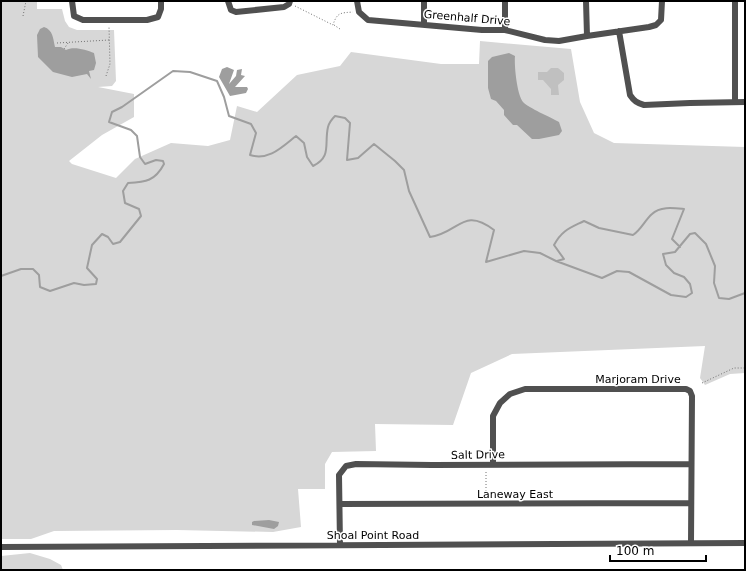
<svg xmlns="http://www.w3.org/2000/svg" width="746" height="571" font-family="'DejaVu Sans',sans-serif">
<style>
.green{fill:#d7d7d7}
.water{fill:#9e9e9e}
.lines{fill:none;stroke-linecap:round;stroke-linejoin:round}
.stream{stroke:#9e9e9e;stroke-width:2}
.building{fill:#c0c0c0}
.path{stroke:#727272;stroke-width:1;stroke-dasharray:1 2;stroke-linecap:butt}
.minor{stroke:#505050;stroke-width:6}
.labels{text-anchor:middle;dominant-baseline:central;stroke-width:3;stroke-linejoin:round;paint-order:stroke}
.street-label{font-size:11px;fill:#000;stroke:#fff}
</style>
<rect width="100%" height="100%" fill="#fff"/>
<path class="green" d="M1,1H37V9H62L65,21L69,27L77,30H114L116,81L112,86L98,87L134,94V117L102,135L69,161L72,164L116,178L135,159L171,143L208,146L230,140L237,106L257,112L297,75L340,66L351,52L441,64H479L480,41L571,49L580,102L594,133L614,143L745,147V373L730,374L705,385L700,378L705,346L512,354L471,373L453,425L375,424L376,451L332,452L325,464V489H298L301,527L273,532L177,530L54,531L31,539H1Z
M30,553L50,559L61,565L63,570H1V556Z"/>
<path class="water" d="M44,27C53,30 53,38 55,47H61L66,50C74,46 86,50 94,53L96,63L94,70L89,71L91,79L87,74L72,77L53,72L38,57L37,35L40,29Z
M509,53L515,56C514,65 517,95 523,102C529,108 550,117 559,122L562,131L559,135L539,139H532L517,125H513L504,115V110L496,101L491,99L488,88V61L492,57Z
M227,67L234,70L229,84L236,76L237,70L242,69L241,75L245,76L235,87H247L248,89L246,93L230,96L219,77L222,69Z
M269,520L279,522L278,526L274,529L252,525V522L254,521Z"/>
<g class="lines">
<path class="stream" d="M557,261L564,259L554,245C562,230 570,228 584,221L599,228L633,235C641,230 645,220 652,214C660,206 674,208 684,209L672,239L680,247
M1,276L21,269H33L39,275L40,287L50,291L74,283L84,285L96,284L97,279L87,268L92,245L102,234L108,237L113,244L120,242L141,216L139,209L125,203L123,191L128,183C146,182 155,181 164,164L163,161L156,160L145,164L140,157L137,136L131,130L109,122L112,112L122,107L173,71L190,72L217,81L224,97L229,116L251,124L256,133L250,155C269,161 282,147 296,136L304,143L307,157L313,166C332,157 324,144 328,127C329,123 332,119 335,116L345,118L350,123L347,160L358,158L374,144L395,161L404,170L409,191L430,237C459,233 463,206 494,230L486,262L524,251L540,253L556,261L602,278L617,271L629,272L671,295L686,297L692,293L690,284L684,277L674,273L666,265L663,254L675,252L690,234L695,233L706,244L715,266L714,283L719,298L729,299L745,293"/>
</g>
<path class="building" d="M551,68H558L564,73V80L558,85L559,95H551V89L543,80H538V72H547Z"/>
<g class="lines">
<path class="path" d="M295,6L333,25C337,12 341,13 353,12
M23,16L26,1
M334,25L340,29
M57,43L109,40
M64,49L68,43
M106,76L110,64L109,27
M702,383L734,368H745
M486,497V472"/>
<path class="minor" d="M72,1L74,16L83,20H147L158,17L161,9V1
M228,1L231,10L236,12L284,7L289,4L290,1
M357,1L359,12L368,20L482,30H505L545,40L559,41L587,36L649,27L656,25L661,20L662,1
M586,1L587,36
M735,1V102
M424,24V1
M505,30V1
M619,31L630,95C634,101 637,103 644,105L690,103L745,102
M493,465V416L500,403L510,394L525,389H686L690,391L692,396L691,543
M340,504L690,503
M340,545L339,475L346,466L356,464L432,465L691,464
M1,547L745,543"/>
</g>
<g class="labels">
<g class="street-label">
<text transform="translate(467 18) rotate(5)">Greenhalf Drive</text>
<text x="638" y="379">Marjoram Drive</text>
<text transform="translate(478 455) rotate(-1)">Salt Drive</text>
<text x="515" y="494">Laneway East</text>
<text x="373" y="535">Shoal Point Road</text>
</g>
</g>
<rect width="746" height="571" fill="none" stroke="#000000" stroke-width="4"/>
<path d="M610 555v6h96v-6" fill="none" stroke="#000000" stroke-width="2"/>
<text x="616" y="555" font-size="12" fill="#000000" stroke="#ffffff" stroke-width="3" paint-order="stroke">100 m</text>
</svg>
